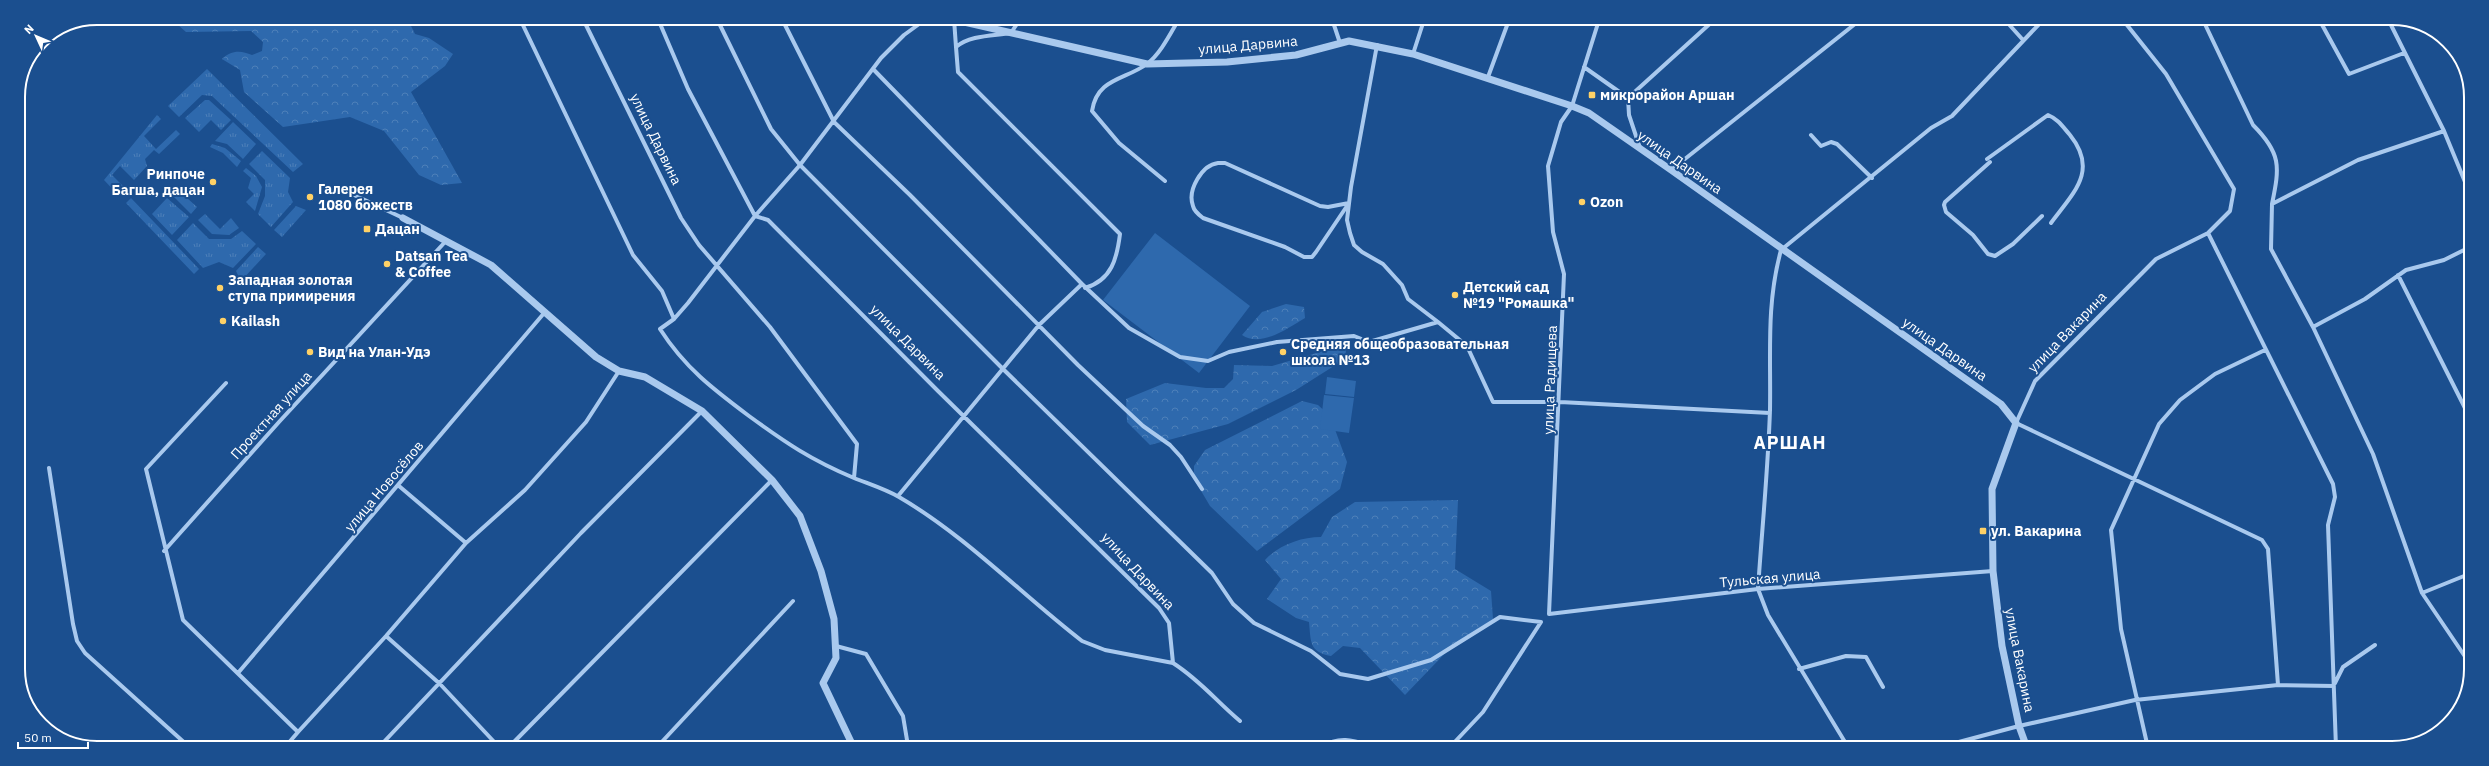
<svg xmlns="http://www.w3.org/2000/svg" width="2489" height="766" font-family="'IBM Plex Sans',sans-serif">
<style>
.grass{fill:url(#grass-tufts)}
.forest{fill:url(#forest-crowns)}
.pitch{fill:#2e69ad}
.lines{fill:none;stroke-linecap:round;stroke-linejoin:round}
.minor{stroke:#a9c9ee;stroke-width:4}
.tertiary{stroke:#a9c9ee;stroke-width:7}
.poi-dot{fill:#ffd166;stroke:#1b4f8f;stroke-width:1.5}
.labels{text-anchor:middle;dominant-baseline:central;stroke-width:4;stroke-linejoin:round;paint-order:stroke}
.street-label{font-size:14px;fill:#fff;stroke:#1b4f8f}
.poi-label{font-size:14px;font-weight:bold;fill:#fff;stroke:#1b4f8f;text-anchor:start}
.district-label{font-size:18px;font-weight:bold;letter-spacing:1px;fill:#fff;stroke:#1b4f8f}
.rim{fill:none;stroke:#fff;stroke-width:2}
</style>
<defs>
<pattern id="grass-tufts" width="24" height="20" patternUnits="userSpaceOnUse"><rect width="24" height="20" fill="#2e69ad"/><path d="M3 7l-1-3M5 7V3M7 7l1-3M15 17l-1-3M17 17v-4M19 17l1-3" fill="none" stroke="#4d80b9"/></pattern>
<pattern id="forest-crowns" width="20" height="18" patternUnits="userSpaceOnUse"><rect width="20" height="18" fill="#2e69ad"/><path d="M2 6a3 3 0 1 1 6 0M12 15a3 3 0 1 1 6 0" fill="none" stroke="#4d80b9"/></pattern>
</defs>
<rect width="100%" height="100%" fill="#1b4f8f"/>
<path class="grass" d="M207,69L303,164L293,172L212,96L202,95L179,117L168,106Z
M205,100H209L231,120L221,130L211,120L199,132L185,118Z
M157,115L161,119L144,136L156,149L176,130L180,134L159,154L154,150L145,159L147,166L134,180L120,166L112,175L126,189L119,196L104,180Z
M233,122L256,144L243,159L227,144L215,141Z
M212,144L225,148L241,161L237,167L223,153L210,147Z
M262,151L290,178L288,192L293,202L271,227L258,214L265,196V180L249,164Z
M246,168L256,176L262,187L255,211L246,202L254,194L248,188L251,178L243,171Z
M177,189L197,207L191,214L174,197L173,194Z
M131,198L199,269L194,274L126,203Z
M167,198L189,217L172,235L152,214Z
M296,206L306,210L282,237L274,230Z
M205,214L220,229L231,218L239,228L229,235L212,234L198,220Z
M193,223L209,239H231L242,231L256,244L233,268L219,262L203,268L177,240Z
M258,247L266,254L241,281L236,271Z"/>
<path class="forest" d="M175,18H407L415,34L429,38L453,54L445,66L411,92L462,183L441,185L419,175L384,131L350,117L283,127L244,92L240,70L222,59C231,50 241,50 252,55L262,51L263,42L251,31L186,32L177,24Z
M1286,304L1304,307L1305,318C1288,328 1261,348 1242,335L1262,312Z
M1330,349L1346,350L1345,359L1296,390L1228,424L1150,445L1127,422L1126,399L1165,383L1206,388H1224L1233,379L1234,365L1272,366Z
M1302,401L1318,405L1330,416L1347,462L1340,489L1257,551L1210,506L1194,479V466L1205,450Z
M1458,500L1455,569L1491,591L1493,619L1453,645L1405,695L1360,648L1343,646L1331,656C1309,652 1311,642 1309,622L1296,618L1267,599L1281,579L1265,560C1279,545 1301,537 1321,537L1332,517L1355,502Z"/>
<path class="pitch" d="M1155,233L1250,306L1199,373L1103,300Z
M1327,377L1356,381L1354,397L1325,394Z
M1324,395L1354,398L1349,433L1320,429Z"/>
<g class="lines">
<path class="minor" d="M520,19L633,255L662,291L674,319
M583,19L681,218L699,245L770,327L857,444L854,478C869,484 885,489 899,497C966,536 1021,594 1082,641L1105,650L1173,663L1169,623L1159,608L938,391L768,220L755,216L688,89L658,19
M717,19L771,129L800,165L1003,369L1212,573L1233,604L1254,623L1311,651L1340,674L1368,679L1431,660L1500,617L1541,622L1483,712L1450,747
M782,19L834,122L910,195L1078,365L1143,426L1170,445L1181,457L1202,489
M954,19L956,47
M1020,19L1011,33C993,36 970,35 956,47L958,72L1120,234C1117,258 1112,280 1085,288
M1332,19L1340,43
M1599,20L1572,106L1561,122L1548,166L1553,232L1564,274L1549,614L1758,589L1993,571
M2005,20L2023,40
M2123,20L2166,74L2234,189L2230,211L2208,233L2156,259L2035,381L2016,423L2262,540L2268,549L2278,685
M2203,20L2253,125C2281,153 2280,166 2272,204
M2320,21L2349,74L2404,53
M2389,21L2444,131
M1413,54L1424,20
M1584,67L1628,98L1629,115L1640,148
M874,70L1082,284
M1488,77L1509,20
M1628,98L1714,20
M1811,135L1821,146L1831,142L1837,144L1872,178
M1987,159L2048,115C2058,119 2063,127 2070,135C2099,171 2073,193 2051,223
M1990,162L1945,202L1944,205L1946,212L1973,235L1988,254L1995,256L2013,244L2042,216
M1218,163H1225L1320,206L1328,207L1349,203L1316,252L1312,257H1304L1285,247L1203,218C1199,215 1194,211 1193,206C1187,190 1202,165 1218,163Z
M1671,170L1860,20
M1165,181L1119,143L1092,111C1097,78 1125,80 1147,64C1161,53 1170,34 1179,19
M335,186L403,218
M2208,233L2333,484L2335,497L2328,525L2336,748
M2398,275L2469,416
M1438,322L1467,346L1493,402H1560L1770,413
M2313,327L2365,299L2406,270L2444,260L2470,247
M226,383L146,469L183,620L298,732L386,636L466,543L525,490L586,422L619,371
M49,468L73,624L77,641L85,653L187,745
M854,478C811,460 786,443 749,416C713,389 685,368 660,329L674,319L688,303L755,216L800,165L881,58L904,35L926,19
M399,486L466,543
M898,496L1039,325L1082,284L1129,328L1180,357L1208,361L1229,352L1277,342L1354,336L1369,342L1438,322L1408,299L1402,285L1383,264L1362,252L1354,245L1350,233L1347,220L1351,187L1377,45
M164,551L279,422L445,242
M2469,574L2422,593L2373,454L2313,327L2271,249L2272,204L2358,160L2444,131L2470,194
M2422,593L2468,661
M386,636L440,684L498,746
M836,646L866,654L903,716L907,740
M1173,663C1201,681 1216,701 1240,721
M1799,669L1846,656L1866,657L1883,687
M238,673L545,312
M2335,683L2343,667L2375,645
M286,746L298,732
M380,746L581,533L702,411
M510,746L772,480
M658,746L793,601
M1323,747C1340,734 1358,742 1377,747
M1848,747L1768,615L1758,589C1762,529 1768,470 1770,410C1771,354 1766,305 1781,250L1931,128L1952,116L2043,20
M1940,747L2019,726L2135,700L2278,685L2334,686
M2148,748L2121,629L2111,530L2159,424L2180,400L2215,374L2265,350"/>
<path class="tertiary" d="M951,19L1147,64L1227,62L1296,55L1349,41L1413,54L1572,106L1589,113L1671,170L2001,404L2016,423L1992,489L1993,571L2002,646L2019,726L2027,748
M403,218L491,265L596,357L619,371L645,377L702,411L772,480L800,516L821,571L834,619L836,658L823,683L853,746"/>
</g>
<g class="poi-dot">
<rect x="1588" y="91" width="8" height="8" rx="2"/>
<circle cx="213" cy="182" r="4"/>
<circle cx="310" cy="197" r="4"/>
<circle cx="1582" cy="202" r="4"/>
<rect x="363" y="225" width="8" height="8" rx="2"/>
<circle cx="387" cy="264" r="4"/>
<circle cx="220" cy="288" r="4"/>
<circle cx="1455" cy="295" r="4"/>
<circle cx="223" cy="321" r="4"/>
<circle cx="310" cy="352" r="4"/>
<circle cx="1283" cy="352" r="4"/>
<rect x="1979" y="527" width="8" height="8" rx="2"/>
</g>
<g class="labels">
<g class="street-label">
<text transform="translate(1248 45) rotate(-5)">улица Дарвина</text>
<text transform="translate(656 139) rotate(64)">улица Дарвина</text>
<text transform="translate(1680 162) rotate(35)">улица Дарвина</text>
<text transform="translate(2067 332) rotate(-46)">улица Вакарина</text>
<text transform="translate(908 342) rotate(45)">улица Дарвина</text>
<text transform="translate(1945 349) rotate(35)">улица Дарвина</text>
<text transform="translate(1550 380) rotate(-88)">улица Радищева</text>
<text transform="translate(271 415) rotate(-48)">Проектная улица</text>
<text transform="translate(384 486) rotate(-50)">улица Новосёлов</text>
<text transform="translate(1138 571) rotate(47)">улица Дарвина</text>
<text transform="translate(1770 578) rotate(-5)">Тульская улица</text>
<text transform="translate(2020 660) rotate(79)">улица Вакарина</text>
</g>
<g class="poi-label">
<text x="1600" y="95">микрорайон Аршан</text>
<text x="205" y="174" text-anchor="end">Ринпоче<tspan x="205" dy="16">Багша, дацан</tspan></text>
<text x="318" y="189">Галерея<tspan x="318" dy="16">1080 божеств</tspan></text>
<text x="1590" y="202">Ozon</text>
<text x="375" y="229">Дацан</text>
<text x="395" y="256">Datsan Tea<tspan x="395" dy="16">&amp; Coffee</tspan></text>
<text x="228" y="280">Западная золотая<tspan x="228" dy="16">ступа примирения</tspan></text>
<text x="1463" y="287">Детский сад<tspan x="1463" dy="16">№19 "Ромашка"</tspan></text>
<text x="231" y="321">Kailash</text>
<text x="1291" y="344">Средняя общеобразовательная<tspan x="1291" dy="16">школа №13</tspan></text>
<text x="318" y="352">Вид на Улан-Удэ</text>
<text x="1991" y="531">ул. Вакарина</text>
</g>
<g class="district-label">
<text x="1790" y="442">АРШАН</text>
</g>
</g>
<path d="M0 0H2489V766H0ZM97 25H2392A72 72 0 0 1 2464 97V669A72 72 0 0 1 2392 741H97A72 72 0 0 1 25 669V97A72 72 0 0 1 97 25Z" fill="#1b4f8f" fill-rule="evenodd"/>
<path class="rim" d="M97 25H2392A72 72 0 0 1 2464 97V669A72 72 0 0 1 2392 741H97A72 72 0 0 1 25 669V97A72 72 0 0 1 97 25Z"/>
<g transform="translate(36 36) rotate(314)" stroke="#1b4f8f" stroke-width="3" paint-order="stroke">
<path d="M0-3L7 15L0 10L-7 15Z" fill="#ffffff"/>
<text y="-6" font-size="11" font-weight="bold" text-anchor="middle" fill="#ffffff">N</text>
</g>
<path d="M18 742v6h70v-6" fill="none" stroke="#ffffff" stroke-width="2"/>
<text x="24" y="742" font-size="12" fill="#ffffff" stroke="#1b4f8f" stroke-width="3" paint-order="stroke">50 m</text>
</svg>
